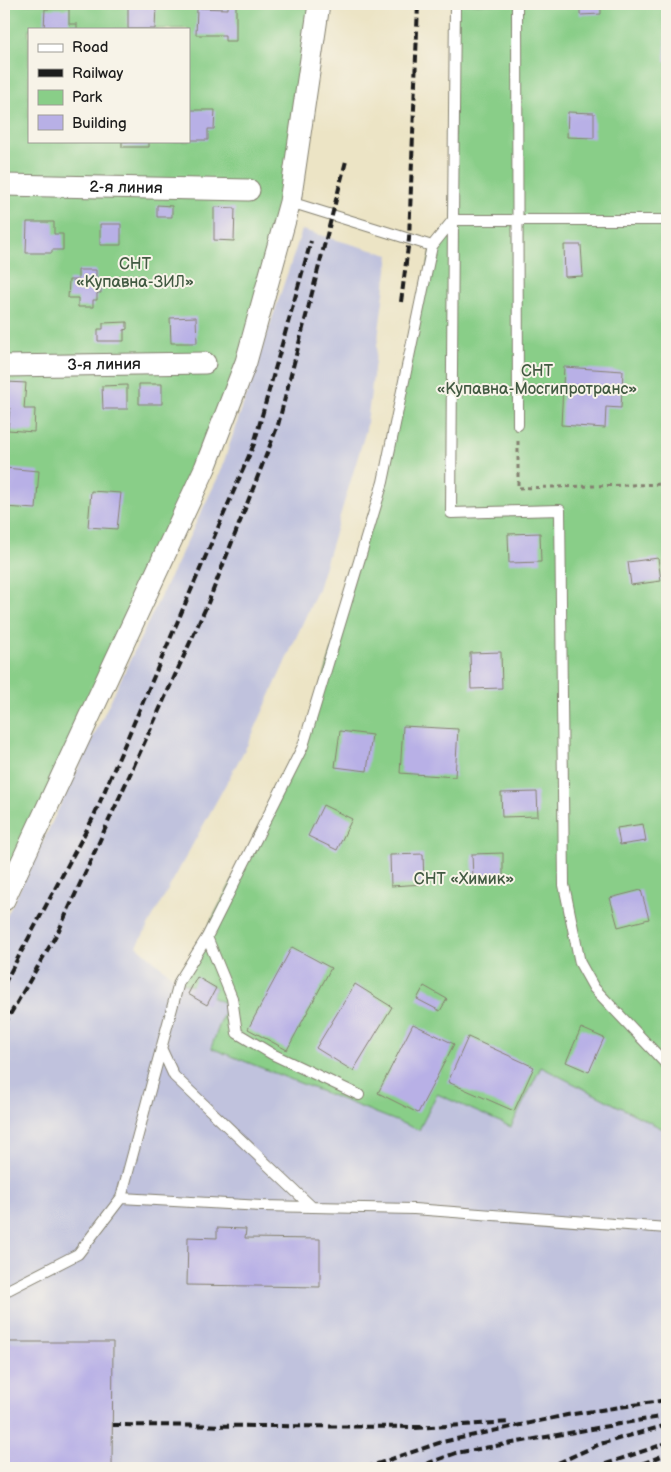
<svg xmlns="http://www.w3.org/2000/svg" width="671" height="1472" font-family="'Balsamiq Sans',sans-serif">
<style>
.industrial{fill:#c0c2dd}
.green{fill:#89ce88;stroke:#527552;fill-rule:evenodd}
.building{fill:#b8b0e6}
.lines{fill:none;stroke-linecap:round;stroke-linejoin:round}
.lane-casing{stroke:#848070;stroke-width:12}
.street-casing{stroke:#848070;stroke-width:23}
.path{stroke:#848070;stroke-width:3;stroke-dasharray:4 4;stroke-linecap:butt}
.lane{stroke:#fff;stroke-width:10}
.street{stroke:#fff;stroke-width:21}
.rail{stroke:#1c1c1c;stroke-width:4;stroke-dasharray:8 4;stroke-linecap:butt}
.labels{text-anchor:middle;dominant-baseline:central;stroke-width:4;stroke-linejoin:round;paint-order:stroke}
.street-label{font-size:16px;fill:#1c1c1c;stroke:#f7f3e8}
.park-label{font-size:16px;fill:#425a42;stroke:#f7f3e8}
</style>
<rect width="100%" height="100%" fill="#f7f3e8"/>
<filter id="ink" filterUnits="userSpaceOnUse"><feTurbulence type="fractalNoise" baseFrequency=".02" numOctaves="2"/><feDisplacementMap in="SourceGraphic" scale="10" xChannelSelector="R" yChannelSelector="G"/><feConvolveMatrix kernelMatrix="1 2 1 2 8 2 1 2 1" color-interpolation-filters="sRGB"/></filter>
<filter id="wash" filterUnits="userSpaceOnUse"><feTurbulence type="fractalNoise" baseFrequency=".0096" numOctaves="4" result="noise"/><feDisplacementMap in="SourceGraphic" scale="20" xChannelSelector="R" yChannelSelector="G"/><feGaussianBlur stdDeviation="1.12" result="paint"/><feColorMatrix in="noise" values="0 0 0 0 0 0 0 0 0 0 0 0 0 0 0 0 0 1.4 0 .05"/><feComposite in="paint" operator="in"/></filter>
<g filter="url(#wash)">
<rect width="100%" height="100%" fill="#ece4c5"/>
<path class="industrial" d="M302,230L389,255L366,430L318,589L250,740L137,946L179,982L197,977L216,988L227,1004L211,1048L419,1130L437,1093L541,1067L667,1131V1468H4V922L220,473Z"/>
<path class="green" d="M4,4H319L290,202L246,362L4,900ZM29,29H189V141H29Z
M455,4H667V1131L541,1067L511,1127L437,1094L419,1130L211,1048L227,1004L211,997L216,988L198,978L193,986L179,982L303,746L383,482L432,246L453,220Z"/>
<g id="blocks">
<path class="building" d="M580,4H601V14L580,15Z
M128,5L156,6L155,29H128Z
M228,5H236V41H225V35H196L197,8L228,9Z
M45,9H69V24H77V29H44Z
M666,29L667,30V62H664Z
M4,78H9L8,102H4Z
M189,110H215L214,129H208V140H189Z
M568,112L594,113V138L567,137Z
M122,141H149V147H122Z
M157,205L172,206V217H157Z
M214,207L235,208L234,241L214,240Z
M27,222H54V234H63V250H52V253H26Z
M100,224H121V245H100Z
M564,245H581L583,276L565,277Z
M78,270H96V286H101V293H97V300H93V307H78V298H68L69,280H78Z
M196,317L197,343H171L170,318Z
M127,322V329L124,330V341H98V329H103V323Z
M564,367L623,371L621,408L606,407L605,428L561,425Z
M7,382L26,383L24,409H35L34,432L8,430L10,408H5Z
M139,384H162V404H139Z
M127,385V409H103L102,386Z
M4,468L39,471L36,509L4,507Z
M91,491L121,493L117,529L88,527Z
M540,533L541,562L509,563L508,534Z
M658,558L661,581L631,585L628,562Z
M501,652L502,688L471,689L470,653Z
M403,726L458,729L455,777L400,773Z
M340,731L372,735L367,771L335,767Z
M537,792L538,816L502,817L501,793Z
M323,805L352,819L337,850L308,836Z
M643,824L646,841L620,845L617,828Z
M503,853V877L473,878L472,854Z
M423,854L424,884L391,886L390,855Z
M641,890L649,919L618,927L610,898Z
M292,947L331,968L287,1050L248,1029Z
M197,977L216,988L207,1005L188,994Z
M355,984L392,1007L353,1071L316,1048Z
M424,986L447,999L440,1011L417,999Z
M413,1024L454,1044L418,1113L378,1093Z
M581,1028L604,1038L589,1072L566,1062Z
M468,1037L534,1067L514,1111L448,1082Z
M217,1228L246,1229L245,1238L320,1239V1287L187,1285L188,1237L217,1238Z
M4,1342H113L112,1468H4Z"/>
</g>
</g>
<g filter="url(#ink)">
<use href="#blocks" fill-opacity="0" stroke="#848070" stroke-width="1"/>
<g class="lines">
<defs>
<path id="lane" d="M517,4L518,425
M290,202L432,246L453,220L455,4
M667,220H453L451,513L560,510L564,885L580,963L594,988L667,1065
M207,937L232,998L237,1033L272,1054L359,1095
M162,1050L174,1076L312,1207
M121,1198L262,1206L414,1209L667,1228
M4,1292L78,1254L121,1198L179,982L207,937L303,746L383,482L432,246"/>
<g id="street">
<path id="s1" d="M4,185L249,190"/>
<path id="s2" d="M4,366L205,363"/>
<path d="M4,900L205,468L246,362L290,202L319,4"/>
</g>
</defs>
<use href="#lane" class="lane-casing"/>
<use href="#street" class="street-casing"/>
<path class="path" d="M518,441V488L667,484"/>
<use href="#lane" class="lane"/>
<use href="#street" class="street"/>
<path class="rail" d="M401,302L409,239L418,4
M4,984L93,818L254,444L311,241
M4,1025L59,930L208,603L278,425L346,161
M113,1425L422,1427
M415,1428L510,1422
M365,1468L442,1442L567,1415L667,1400
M415,1468L456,1453L642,1420L667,1416
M547,1468L600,1444L667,1425
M594,1468L667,1443
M631,1468L667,1454"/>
</g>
</g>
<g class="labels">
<g class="street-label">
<text stroke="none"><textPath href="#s1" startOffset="122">2-я линия</textPath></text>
<text stroke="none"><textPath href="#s2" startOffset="100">3-я линия</textPath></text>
</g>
<g class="park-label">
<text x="135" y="264">СНТ<tspan x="135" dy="18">«Купавна-ЗИЛ»</tspan></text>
<text x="537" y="371">СНТ<tspan x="537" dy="18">«Купавна-Мосгипротранс»</tspan></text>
<text x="464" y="879">СНТ «Химик»</text>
</g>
</g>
<rect width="671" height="1472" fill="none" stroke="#f7f3e8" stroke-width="20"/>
<rect x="28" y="28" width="162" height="115" fill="#f7f3e8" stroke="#9f9d96"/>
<rect x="38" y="44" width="25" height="8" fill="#ffffff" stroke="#9f9d96"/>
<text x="72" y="52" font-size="15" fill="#1c1c1c">Road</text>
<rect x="38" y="69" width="25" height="8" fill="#1c1c1c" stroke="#9f9d96"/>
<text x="72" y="78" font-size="15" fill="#1c1c1c">Railway</text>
<rect x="38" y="90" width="25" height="15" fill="#89ce88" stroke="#9f9d96"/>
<text x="72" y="102" font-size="15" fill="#1c1c1c">Park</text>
<rect x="38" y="115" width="25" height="15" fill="#b8b0e6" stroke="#9f9d96"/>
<text x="72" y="128" font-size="15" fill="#1c1c1c">Building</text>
</svg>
